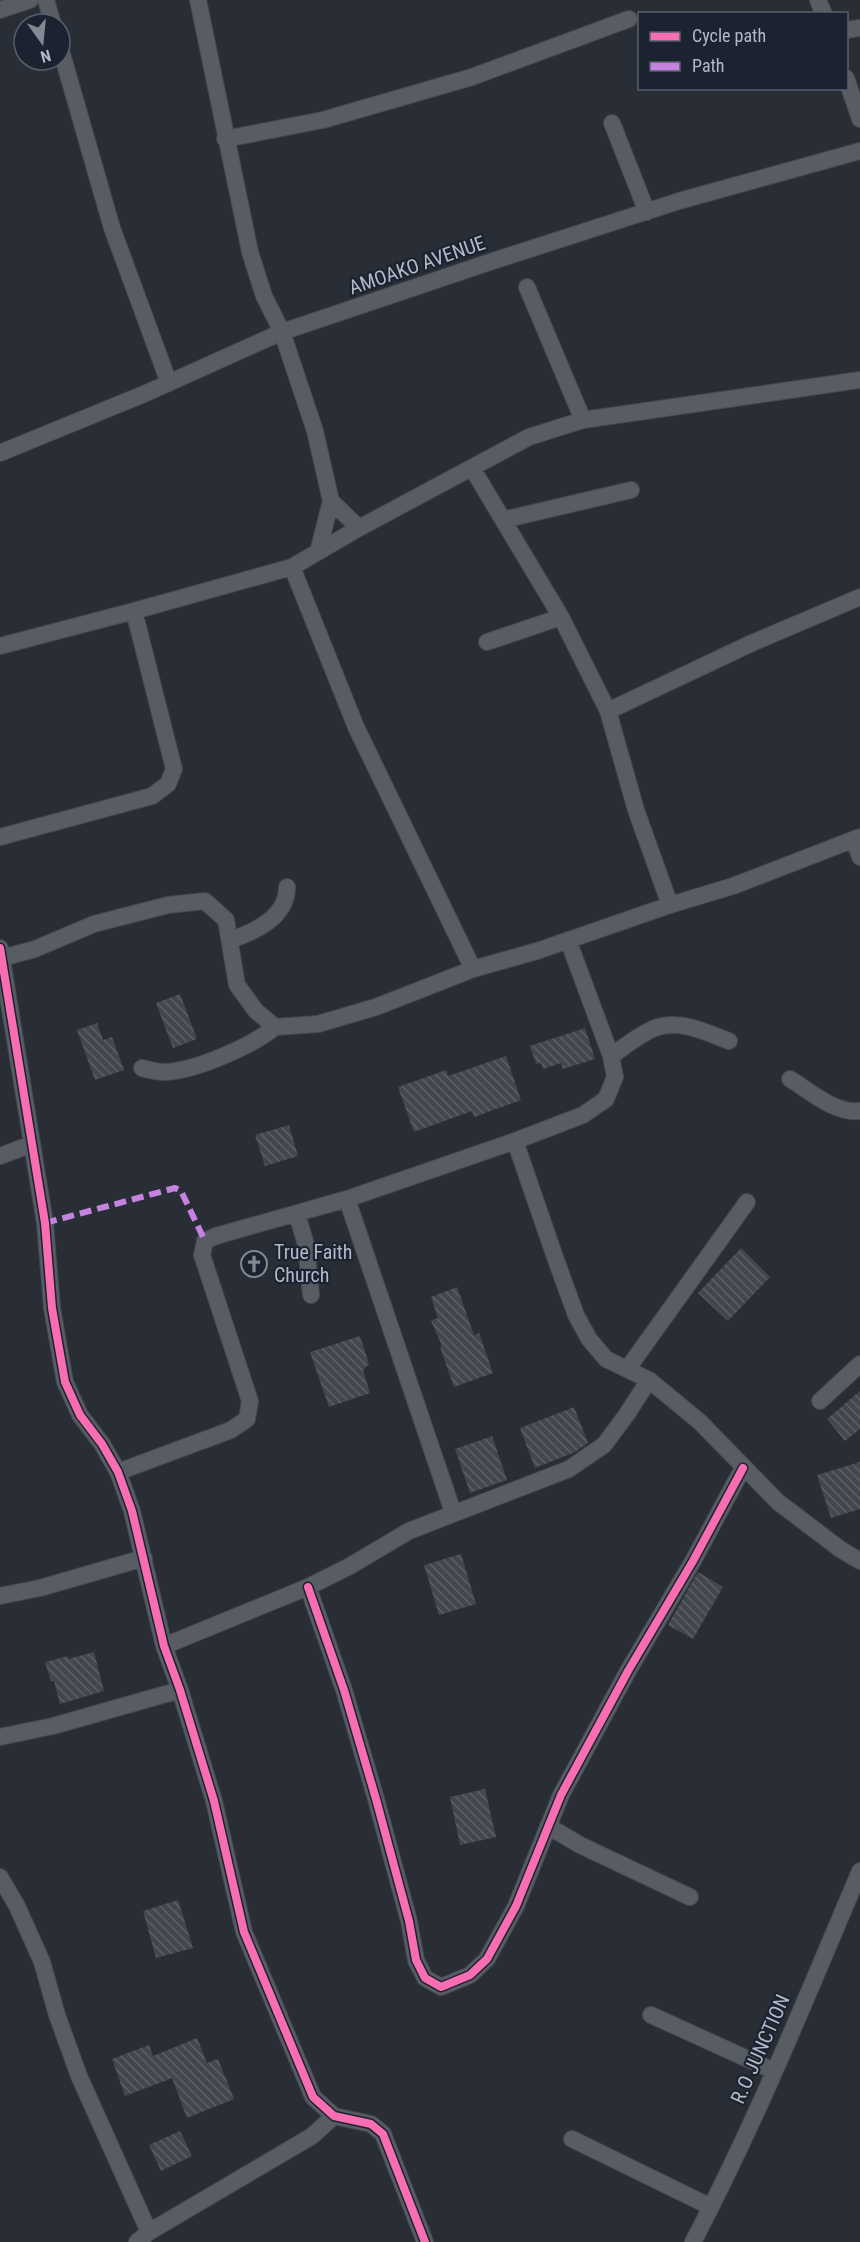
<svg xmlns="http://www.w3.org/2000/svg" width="860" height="2242" font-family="'Roboto Condensed',sans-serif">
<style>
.building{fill:url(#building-back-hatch)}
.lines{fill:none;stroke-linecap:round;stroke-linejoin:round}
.minor-casing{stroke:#45484e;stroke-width:18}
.minor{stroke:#585c63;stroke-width:16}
.quiet{stroke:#c483df;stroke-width:6;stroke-dasharray:12 6;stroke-linecap:butt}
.cycleway-casing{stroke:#1c2330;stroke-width:11}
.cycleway{stroke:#f96db3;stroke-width:8}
.labels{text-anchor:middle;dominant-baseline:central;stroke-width:4.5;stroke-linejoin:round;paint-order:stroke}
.street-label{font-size:20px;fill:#b3b9c7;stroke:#1c2330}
.poi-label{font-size:20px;fill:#b3b9c7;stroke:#1c2330;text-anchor:start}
</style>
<defs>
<pattern id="building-back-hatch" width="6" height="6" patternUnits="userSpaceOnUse" patternTransform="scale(1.5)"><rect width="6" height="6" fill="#43474e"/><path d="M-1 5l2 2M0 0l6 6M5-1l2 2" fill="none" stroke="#5c5f66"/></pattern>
</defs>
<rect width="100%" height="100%" fill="#292d35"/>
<path class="building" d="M180,994L197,1039L173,1048L156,1003Z
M97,1023L103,1040L112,1037L124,1070L95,1080L77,1030Z
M585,1028L595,1059L563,1069L561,1063L543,1069L541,1063L536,1064L530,1046Z
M506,1056L521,1100L474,1117L472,1111L414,1132L398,1087L446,1070L448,1076Z
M289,1125L298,1156L265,1166L255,1135Z
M741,1248L770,1277L728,1321L698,1293Z
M457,1287L474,1335L479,1333L493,1373L454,1387L440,1347L442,1346L431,1321L438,1318L431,1297Z
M360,1336L369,1364L363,1370L370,1393L329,1407L310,1352Z
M860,1391V1429L845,1441L827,1419Z
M574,1407L588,1443L575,1452L535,1468L520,1428Z
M492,1436L507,1480L470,1493L455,1449Z
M860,1462V1509L831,1518L817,1475Z
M461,1554L476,1604L439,1615L424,1565Z
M698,1572L723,1587L693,1639L668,1625Z
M94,1652L104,1691L60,1704L54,1681H51L45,1662L68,1656V1659Z
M485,1789L496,1837L460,1845L450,1797Z
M178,1900L193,1948L156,1958L143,1911Z
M197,2038L207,2063L218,2059L234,2099L187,2118L172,2078L125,2096L112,2059L149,2045L153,2056Z
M180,2131L192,2156L161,2171L149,2145Z"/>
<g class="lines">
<defs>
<path id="minor" d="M46,0L53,24
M198,0L250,252L264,296L282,332L315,431L331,501L359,528
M818,0L824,14
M0,10L30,0
M846,30L860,28
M60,47L112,228L169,383
M846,78L860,119
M612,123L647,212
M225,139L323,120L472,77L629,19
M527,287L583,420
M0,453L144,394L282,332L493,261L679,201L860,151
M472,468L561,617L608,711L636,810L670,905
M503,520L631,490
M318,552L331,501
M292,567L356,727L473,969
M487,642L561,617
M0,646L134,611L292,567L359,528L529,437L583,420L860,380
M608,711L752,643L860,597
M0,837L152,796L168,784L174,769L134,611
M854,839L860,857
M231,940C256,931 287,917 287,887
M0,948L45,1223L52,1308L65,1382L80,1415L102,1444L118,1472L132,1511L164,1646L180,1690L214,1801L244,1932L313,2097L334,2116L371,2124L383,2134L425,2242
M2,958L35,949L94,924L168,905L205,901L226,920L237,985L256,1011L275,1027L318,1024L376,1007L473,969L537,951L670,905L733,886L860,837
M611,1056C624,1047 640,1034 655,1028C680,1019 705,1032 729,1041
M142,1068C149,1070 157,1072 165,1072C195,1071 252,1046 275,1027
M790,1079C810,1091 835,1114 860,1111
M515,1141L556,1260L576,1315L589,1339L606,1359L649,1380L700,1422L778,1502L840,1549L860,1561
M0,1156L32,1144
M347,1199L453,1512
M297,1214L306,1245L311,1295
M628,1368L747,1202
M820,1401L860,1364
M118,1472L231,1430L247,1419L250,1401L202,1255L205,1241L216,1236L347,1199L515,1141L583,1115L606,1099L615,1077L611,1056L568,940
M308,1587L344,1690L376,1799L409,1921L416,1960L425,1978L441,1987L470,1975L487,1959L516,1906L561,1795L628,1671L693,1561L743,1468
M0,1596L40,1588L144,1558
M164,1646L308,1587L350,1566L409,1531L569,1469L604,1445L627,1414L649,1380
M0,1737L53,1726L180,1690
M548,1826L580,1845L690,1897
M0,1877L17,1906L42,1962L57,2015L79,2076L149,2232L137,2242
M651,2015L774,2071
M572,2139L711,2207
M149,2232L312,2136L334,2116
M693,2242C756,2122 807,1996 860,1871"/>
</defs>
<use href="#minor" class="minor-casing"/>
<use href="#minor" class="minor"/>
<path class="quiet" d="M45,1223L175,1188L181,1191L205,1241"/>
<defs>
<path id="cycleway" d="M0,948L45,1223L52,1308L65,1382L80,1415L102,1444L118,1472L132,1511L164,1646L180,1690L214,1801L244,1932L313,2097L334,2116L371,2124L383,2134L425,2242
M308,1587L344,1690L376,1799L409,1921L416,1960L425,1978L441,1987L470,1975L487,1959L516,1906L561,1795L628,1671L693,1561L743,1468"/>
</defs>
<use href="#cycleway" class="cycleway-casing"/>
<use href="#cycleway" class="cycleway"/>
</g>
<defs>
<symbol id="church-ring" viewBox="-11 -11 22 22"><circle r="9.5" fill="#1c2330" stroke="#838894" stroke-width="1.5"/><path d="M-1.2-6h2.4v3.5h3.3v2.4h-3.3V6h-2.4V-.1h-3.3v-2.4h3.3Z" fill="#838894"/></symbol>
</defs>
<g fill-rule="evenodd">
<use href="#church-ring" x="239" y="1249" width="30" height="30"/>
</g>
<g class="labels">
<g class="street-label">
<text transform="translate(417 265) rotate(-19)">AMOAKO AVENUE</text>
<text transform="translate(760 2049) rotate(-66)">R.O JUNCTION</text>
</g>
<g class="poi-label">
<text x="274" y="1252">True Faith<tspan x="274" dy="23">Church</tspan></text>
</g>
</g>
<rect x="638" y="12" width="210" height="78" fill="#1c2330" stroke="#585f6c" stroke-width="1.5"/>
<rect x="650" y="32" width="30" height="9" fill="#f96db3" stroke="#585f6c" stroke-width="1.5"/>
<text x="692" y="42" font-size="18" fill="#b3b9c7">Cycle path</text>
<rect x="650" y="62" width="30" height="9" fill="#c483df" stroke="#585f6c" stroke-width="1.5"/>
<text x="692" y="72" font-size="18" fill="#b3b9c7">Path</text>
<g transform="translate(42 42) rotate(165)"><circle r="28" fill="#1c2330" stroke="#585f6c" stroke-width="1.5"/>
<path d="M0-4.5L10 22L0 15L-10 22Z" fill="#838894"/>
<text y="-9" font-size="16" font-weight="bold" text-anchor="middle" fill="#b3b9c7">N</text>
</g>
</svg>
